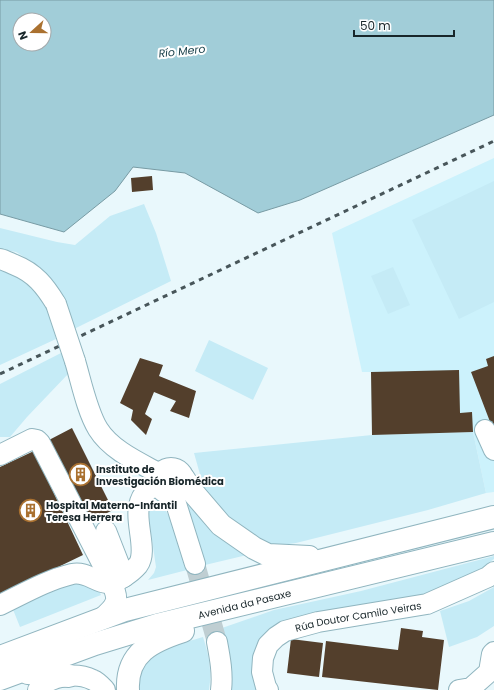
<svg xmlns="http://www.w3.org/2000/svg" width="494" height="690" font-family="Poppins,sans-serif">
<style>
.built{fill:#ccf2fc}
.green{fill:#c5ebf6}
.water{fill:#a1cdd8;stroke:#789ba4;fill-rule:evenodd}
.building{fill:#533f2c}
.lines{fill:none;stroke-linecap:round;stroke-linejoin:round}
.minor-tunnel{stroke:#bfced2;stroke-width:20;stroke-dasharray:20 10;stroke-linecap:butt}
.minor-casing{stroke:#90b5bf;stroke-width:22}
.major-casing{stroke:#90b5bf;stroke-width:24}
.minor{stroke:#fff;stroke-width:20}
.major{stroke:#fff;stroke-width:22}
.rail{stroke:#48565a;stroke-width:3;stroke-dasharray:5 5;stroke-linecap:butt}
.minor-bridge-casing{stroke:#90b5bf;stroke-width:22;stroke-linecap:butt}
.minor-bridge{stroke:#fff;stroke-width:20}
.labels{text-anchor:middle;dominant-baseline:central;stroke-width:4;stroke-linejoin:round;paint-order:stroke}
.poi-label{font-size:10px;font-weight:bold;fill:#18262a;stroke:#fff;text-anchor:start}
.street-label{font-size:10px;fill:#18262a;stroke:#fff}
.water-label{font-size:11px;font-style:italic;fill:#163e48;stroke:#fff}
</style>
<rect width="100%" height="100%" fill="#e9f8fc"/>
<path class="built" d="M494,158V492L486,493L473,432L372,435L371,372H362L332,233Z"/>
<path class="green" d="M494,181V302L459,319L412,220Z
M144,204L156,233L171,281L74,329L60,292L39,266L16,252L0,249V228L57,242L75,245L110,216Z
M0,266L26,279L48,307L56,339L0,365Z
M393,267L410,305L388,314L371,276Z
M209,340L268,368L253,400L195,371Z
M63,352L69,373L27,417L10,437H0V384Z
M473,432L486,493L428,510L296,543L268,547L239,530L205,492L194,453L372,435Z
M189,498L247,555L205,565L187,508Z
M158,508L166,511L172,522L187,570L148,580L154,573L156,567L148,513L151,509Z
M494,556V559L466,580L407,600L268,634L259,690H231V664L222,628L274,610L361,591Z
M77,580L98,589L101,595L20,627L12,607Z
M494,587V626L477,637L449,647L440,611L469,601Z
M203,637C209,655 212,671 209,690H138C139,682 139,673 144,665C155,648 185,643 203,637Z"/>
<path class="water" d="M0,0H494V115L300,200L258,213L185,173L133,167L115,191L64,232L0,214ZM20,20H44V44H20Z"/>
<path class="building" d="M152,176L153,190L132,192L131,178Z
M494,356V426L492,427L471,372L488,366L486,359Z
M140,358L163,365L159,376L196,391L189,418L170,411L176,401L154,392L145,414L152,419L146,435L131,420L133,410L120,403Z
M459,370L460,413L472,412L473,432L372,435L371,372Z
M72,428L113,510L89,522L49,440Z
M34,451L83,555L0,595V467Z
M401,628L423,631L422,637L444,640L438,690L322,677L326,641L398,650Z
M291,639L323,643L319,677L287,673Z"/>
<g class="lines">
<path class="minor-tunnel" d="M195,564L217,642"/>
<defs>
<g id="minor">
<path d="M0,259C5,260 10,263 15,265C35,273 45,286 56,304"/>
<path d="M75,361C81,381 87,411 98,429C111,450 138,462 160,474"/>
<path d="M485,430L494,450"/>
<path d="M0,455L32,439L37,440L40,443L108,575C118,598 122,601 101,619"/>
<circle cx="171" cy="481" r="13"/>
<path d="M173,494L195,564"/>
<path d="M106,531L124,577"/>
<path d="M0,605C23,594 47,580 72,574C86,571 95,582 107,583C116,584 132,572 138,565C150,549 129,514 144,494C147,490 154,486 158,483"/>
<path d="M217,642C220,658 223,674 221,690"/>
<path d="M38,690C50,675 76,672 93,680C98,682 102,687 105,690"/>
<path id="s1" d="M268,690L266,687L262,672L263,658L268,645L276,637L285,631L318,622L427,604L488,577L494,572"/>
<path d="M459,690L471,688L489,672L492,654L494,652"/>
</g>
<g id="major">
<path d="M184,479L191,490L221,525L254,548L268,555L309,557"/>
<path d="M0,657L125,610L494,517"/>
<path d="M28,673L69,676"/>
<path id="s2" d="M0,679L95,644L157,625L494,543"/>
<path d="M128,690C126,653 152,641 183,631"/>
</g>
</defs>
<use href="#minor" class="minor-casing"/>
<use href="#major" class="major-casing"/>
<use href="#minor" class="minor"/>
<use href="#major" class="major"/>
<path class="rail" d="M0,374L494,141"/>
<defs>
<path id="minor-bridge" d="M56,304L75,361"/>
</defs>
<use href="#minor-bridge" class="minor-bridge-casing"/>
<use href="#minor-bridge" class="minor-bridge"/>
</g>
<defs>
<symbol id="building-ring" viewBox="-11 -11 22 22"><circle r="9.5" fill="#fff" stroke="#aa7130" stroke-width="1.5"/><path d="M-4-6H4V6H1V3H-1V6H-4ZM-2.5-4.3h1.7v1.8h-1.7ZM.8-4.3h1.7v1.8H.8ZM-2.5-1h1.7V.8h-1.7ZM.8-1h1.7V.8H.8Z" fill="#aa7130"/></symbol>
</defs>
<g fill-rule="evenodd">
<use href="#building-ring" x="68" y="462" width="25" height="25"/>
<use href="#building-ring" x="18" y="498" width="25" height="25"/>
</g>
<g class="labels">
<g class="poi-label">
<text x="96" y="469">Instituto de<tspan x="96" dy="12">Investigación Biomédica</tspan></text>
<text x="46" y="505">Hospital Materno-Infantil<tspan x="46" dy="12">Teresa Herrera</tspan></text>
</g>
<g class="street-label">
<text stroke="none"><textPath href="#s2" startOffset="256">Avenida da Pasaxe</textPath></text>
<text stroke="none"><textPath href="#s1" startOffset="144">Rúa Doutor Camilo Veiras</textPath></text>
</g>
<g class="water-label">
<text transform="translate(182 51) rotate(-6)">Río Mero</text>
</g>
</g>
<g transform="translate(32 32) rotate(249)"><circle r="19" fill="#ffffff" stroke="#a3a8aa"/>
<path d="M0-3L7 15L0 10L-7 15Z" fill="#aa7130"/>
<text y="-6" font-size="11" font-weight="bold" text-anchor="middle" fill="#18262a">N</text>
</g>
<path d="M354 30v6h100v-6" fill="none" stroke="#18262a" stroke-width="2"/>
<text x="360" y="30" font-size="12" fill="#18262a" stroke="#ffffff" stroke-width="3" paint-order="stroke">50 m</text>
</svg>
